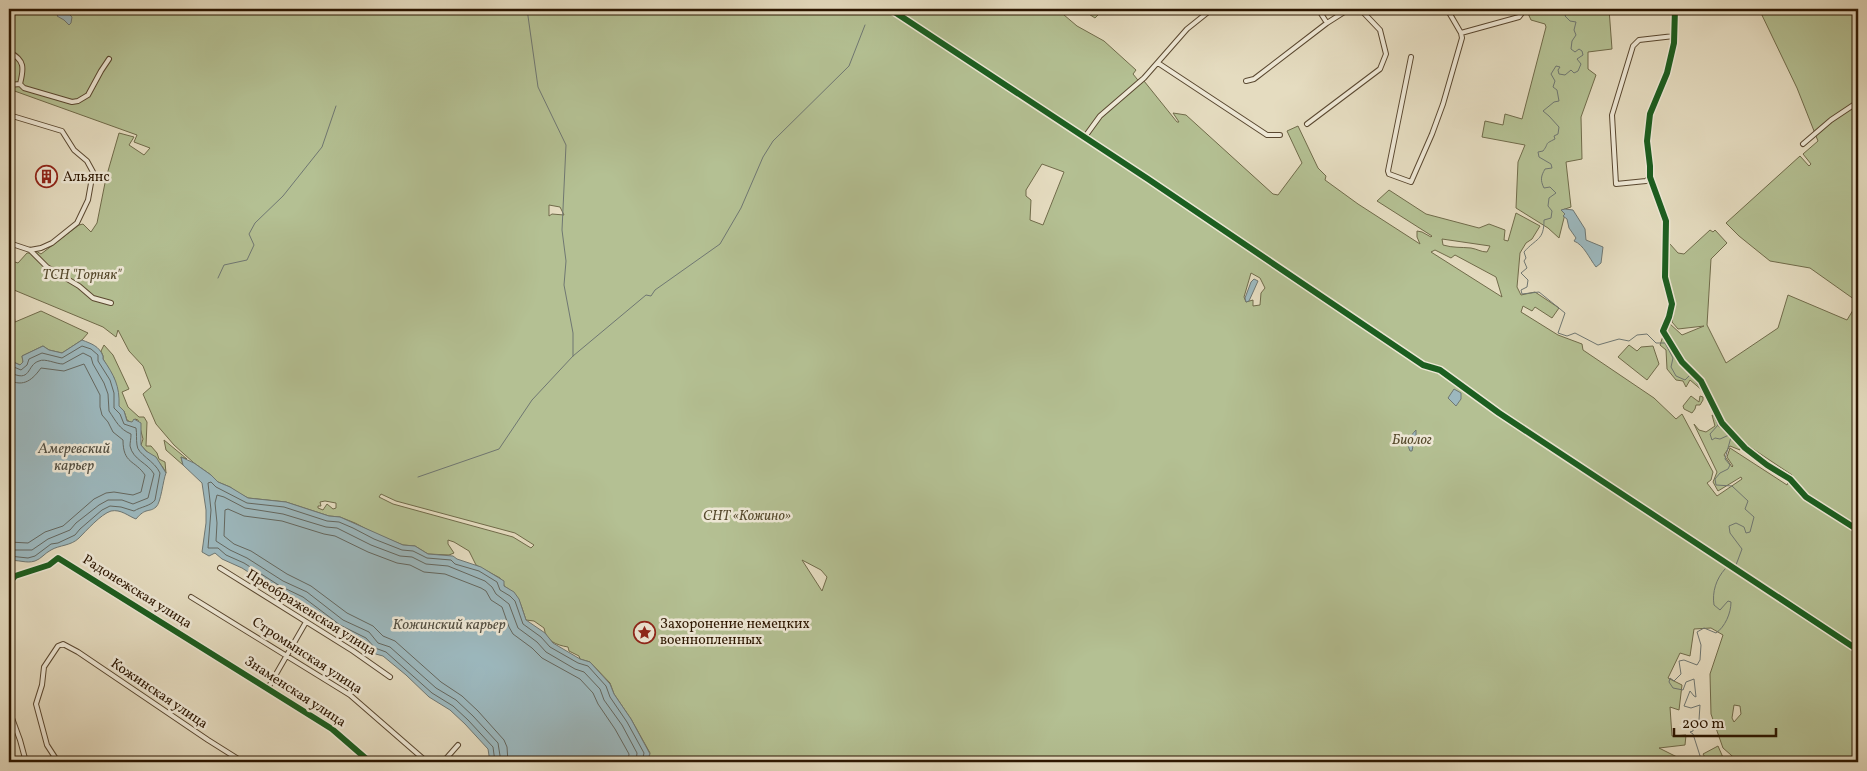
<svg xmlns="http://www.w3.org/2000/svg" width="1867" height="771" font-family="Vollkorn,serif">
<style>
.green{fill:#b4c093;stroke:#706b4a;fill-rule:evenodd}
.water{fill:#9cb8be;stroke:#6f7772}
.lines{fill:none;stroke-linecap:round;stroke-linejoin:round}
.shore{stroke:#64675f;stroke-width:1}
.stream{stroke:#6f7772;stroke-width:1}
.street-casing{stroke:#5a4830;stroke-width:6}
.street{stroke:#eee8d6;stroke-width:4}
.cycleway-casing{stroke:#eee8d6;stroke-width:9}
.cycleway{stroke:#1b5e20;stroke-width:6}
.labels{text-anchor:middle;dominant-baseline:central;stroke-width:5;stroke-linejoin:round;paint-order:stroke}
.poi-label{font-size:14px;fill:#2c1600;stroke:#eee8d6;text-anchor:start}
.park-label{font-size:14px;font-style:italic;fill:#55492c;stroke:#eee8d6}
.street-label{font-size:14px;fill:#2c1600;stroke:#eee8d6}
.water-label{font-size:15px;font-style:italic;fill:#534f42;stroke:#eee8d6}
</style>
<rect width="100%" height="100%" fill="#e5dcc0"/>
<filter id="stains"><feTurbulence type="fractalNoise" baseFrequency=".004" numOctaves="4"/><feColorMatrix values="0 0 0 0 .2 0 0 0 0 .09 0 0 0 0 .02 0 0 0 .5 -.17"/></filter>
<radialGradient id="worn" r=".72"><stop offset=".6" stop-color="#630" stop-opacity="0"/><stop offset="1" stop-color="#630" stop-opacity=".3"/></radialGradient>
<path class="green" d="M9,9H1057L1077,26L1104,41L1136,70L1133,74L1141,84L1144,81L1177,122H1179L1173,113L1186,115L1273,194L1278,195L1302,163L1287,131L1298,126L1318,168L1326,176L1325,180L1358,204L1420,244L1417,237V231L1422,232L1431,237L1432,236L1377,201L1389,190L1426,214L1479,228L1489,224L1505,230L1504,240L1508,241L1516,213L1540,226L1532,239L1526,243L1520,253L1517,287L1521,295L1535,292L1559,308L1552,318L1535,307L1532,311L1523,306L1521,312L1558,335L1582,344L1583,350L1654,398L1676,419L1682,414L1713,472L1711,480L1707,483L1717,496L1742,479L1741,477L1718,491L1713,482L1717,472L1694,424L1699,430L1706,432L1715,426L1712,415L1718,418L1719,427L1722,426L1740,445V450L1730,446L1724,455L1732,467L1733,466L1727,457L1730,448L1787,485L1792,475L1747,445L1745,446L1722,420L1703,381L1679,357L1675,346L1665,331L1669,323L1682,335L1704,326L1678,329L1672,322L1674,311L1673,294L1668,278V245L1670,244L1678,253L1684,254L1710,230L1713,232L1715,230L1727,243L1711,259L1707,325L1726,363L1778,328L1788,295L1847,320L1858,302L1810,268L1770,261L1739,236L1726,223L1800,156L1809,166L1811,164L1803,154L1818,141L1797,88L1759,9H1858V762H1739L1723,748L1711,714L1710,674L1723,635L1711,628L1694,629L1690,656L1680,653L1668,678L1682,685L1679,710L1670,707L1672,736L1686,735L1685,745L1659,748L1677,757L1678,762H646L650,753L631,719L614,694L610,683L590,662L580,659L579,656L569,651L568,647C556,645 546,641 544,628L534,621L526,620C520,603 520,596 504,586L503,581L500,578L476,565L469,551L454,542L448,540V544L454,553L449,555L428,554L415,546L403,545L376,534L355,523L340,517L329,516L286,502L248,498L237,492L230,487L218,482L211,475L194,463L174,445L156,424L143,394L151,387L143,366L129,351L118,330L116,337L103,327L14,290L9,284V260L18,263L27,253H33L36,251L41,254L79,225L83,224L91,232L97,223L106,178L119,133L134,137L129,145L144,155L150,148L134,142L137,135L9,89ZM1042,164L1064,172L1043,225L1030,220L1031,200L1026,196V190ZM549,205L560,207L564,215L552,214L549,216ZM1442,239L1490,246L1487,252C1481,252 1477,249 1471,248C1461,247 1453,248 1443,245ZM1435,250L1451,258L1455,255L1496,277L1502,297L1431,252ZM1251,273L1260,278L1265,288L1261,293L1260,305L1253,306V300L1246,302L1244,297ZM381,494L396,501L515,533L534,545L531,548L513,537L393,504L379,497ZM325,501L336,503V508L333,509L327,504L323,510L318,508V506H321L320,502ZM802,560L821,570L827,577L822,591ZM1734,705L1740,706L1741,714L1734,722L1732,718Z
M1081,9H1104L1095,18Z
M1526,9H1609L1612,49L1588,52V69L1596,75L1581,117L1582,159L1566,162L1571,207L1562,210L1565,214L1559,238L1548,228L1516,208L1518,162L1525,145L1482,137L1485,121L1503,125L1505,114L1522,119L1546,27L1545,24L1531,20Z
M9,301L13,308L15,322L41,311L88,333L82,340L62,353L49,350L43,346L22,356L23,362L20,365L9,360Z
M1663,336L1678,360L1701,383L1703,391L1690,380L1686,387L1683,381L1676,380L1667,369L1666,350L1660,345Z
M104,345L113,355L129,389L122,392L128,407L139,417H144L147,422L146,446H151L157,453L159,459L165,462L166,473C159,458 149,456 141,445L143,439L138,420L135,419L132,423L127,420L124,411L118,406L114,378L103,359V356L101,351Z
M1629,345L1637,351L1641,347L1653,346L1659,364L1647,380L1618,357Z
M1691,396L1699,402L1700,396L1703,397V400L1700,405H1696L1695,409L1692,413L1684,409L1683,406Z
M164,440L187,459L181,457L183,465L166,450Z
M1718,746L1725,762H1708L1703,754Z"/>
<path class="water" d="M67,9L66,11L72,17L71,23L69,25L64,20L57,16L62,10Z
M1565,209L1573,210L1585,229L1586,240L1603,247L1601,263L1596,267C1589,258 1584,245 1574,241L1576,238L1569,228L1567,219L1563,216L1565,214L1561,210Z
M1254,279L1258,281L1249,301L1246,302L1245,298L1251,282Z
M82,340C92,344 99,346 103,356V359C114,375 120,386 119,406L124,411L127,421L132,422L134,419L141,423V445L146,451L156,457L166,473C163,480 161,503 156,507C149,513 146,507 136,519C128,516 121,509 111,511C101,514 86,531 79,538C71,546 59,545 51,550C45,553 41,559 35,561C26,564 18,559 9,561V360L20,365L23,362L22,356L43,346L49,350L62,353Z
M1454,389L1461,393V399L1456,406L1448,398Z
M1416,430V443L1413,446L1412,451H1410C1406,443 1410,436 1416,430Z
M181,457L194,463L211,475L218,482L230,487L248,498L286,502L329,516L340,517L403,545L415,546L428,554L453,556L457,559L481,567L504,581V586L514,592L519,599L526,620L545,633L553,643L580,659L590,662L610,684L614,694L631,719L650,754L646,762H490L488,749L465,724L450,710L429,697L406,675L383,656L372,653L364,642L337,629L301,602L278,591L242,568L222,559L215,553L209,556L202,552L206,523V510L202,483L183,465Z"/>
<g class="lines">
<path class="shore" d="M9,365L21,370L27,365L29,359L42,353L62,358L82,346L91,349L98,355V361L110,380L114,393V408L120,414L124,424L136,428C137,434 136,439 137,445C137,454 155,461 160,473L155,500C151,506 140,507 134,511L121,507L110,506L102,510L80,529L75,535L58,543L51,544L35,556L28,558L9,556
M9,372C32,384 26,365 39,361C45,358 56,364 63,364L83,353L91,357L93,364L104,383L108,394L109,411C116,421 119,429 131,434C131,439 130,442 130,446C133,460 148,463 154,474L148,498L133,504L122,500H108L99,505L76,523L70,530L48,539L32,550H9
M9,380C24,388 33,379 41,368L64,371L84,364L100,395V407L102,415L108,422L113,432L123,440C123,464 135,460 145,475L141,492L133,495L114,492L106,493L94,499L63,526L45,532L28,543L9,542
M495,762L493,747L468,720L453,706L432,693L386,652L375,648L366,638L340,625L303,597L280,586L244,563L226,555L218,548H208L211,510L208,483L211,482L216,487L247,503L284,507L327,521L339,522L353,528L374,539L402,550L413,551L427,558L451,560L455,564L479,571L497,582L500,590L510,596L515,601L523,624L541,637L550,647L578,663L588,666L606,686L610,697L627,722L644,753L642,762
M501,762L498,743L473,716L456,700L436,688L390,647L378,643L369,632L343,620L307,592L283,581L247,558L230,550L216,541L217,523L215,503L217,495L224,497L245,508L283,514L326,527L337,528L371,545L400,556L412,557L426,564L448,566L485,581L492,587L496,594L509,604L518,628L537,642L546,652L575,669L584,672L600,689L604,700L622,725L637,753L636,762
M508,762L507,747L504,740L478,711L462,696L441,682L395,641L383,636L373,626L347,613L311,586L287,574L251,551L234,544L224,536L225,510L228,509L244,516L282,521L324,534L335,536L368,552L397,563L410,565L424,572L445,574L481,588L486,591L491,600L502,607L509,627L513,634L532,648L542,658L580,679L593,693L598,704L615,729L629,754L628,762"/>
<path class="stream" d="M527,9L538,87L566,145L562,230L566,261L564,285L573,333V356
M1568,9L1565,16L1570,21L1576,22L1574,30L1576,35L1572,41L1571,49L1575,52L1579,49L1582,51L1583,55L1577,59L1581,64L1578,71L1574,73L1571,70L1565,75L1559,74L1558,70L1560,67L1556,66L1551,74L1555,81L1553,87L1557,90L1559,101L1554,102L1543,111L1549,116L1559,127L1558,134L1554,136L1555,139C1543,145 1550,142 1543,151L1538,152L1539,157L1551,164L1552,168L1545,169C1541,176 1540,180 1544,188L1550,187L1556,193L1549,198L1548,206L1552,211L1551,218L1544,220C1544,241 1536,238 1524,252L1526,258L1524,261L1527,268L1521,273L1528,280L1527,287L1521,290L1522,294L1539,292L1565,313L1558,333L1567,336L1575,333L1598,345L1619,339L1629,341L1637,335L1647,334L1656,343H1665L1673,358L1671,367L1676,376L1685,380L1690,375C1704,389 1710,407 1718,425L1710,434L1712,440L1715,438L1720,439L1729,435L1731,437L1725,459L1730,465L1728,469L1720,473L1715,479L1716,485L1732,486L1748,501L1745,509L1754,517L1750,532L1746,533L1744,527L1736,523L1729,526L1730,533L1742,549L1736,565
M218,278L224,265L247,260L254,245L249,234L255,223L283,196L322,147L336,106
M418,477L499,449L532,400L573,356L646,295L651,296L655,290L720,244L741,208L763,157L773,141L849,66L865,25
M1702,762L1693,734L1690,732L1693,731L1694,722L1699,720L1700,705L1691,708L1684,706L1690,691L1694,696L1696,697L1694,679L1686,682L1683,690L1673,688L1669,682L1670,678L1674,681L1681,674L1679,661L1684,660L1697,665L1700,660L1701,645L1697,632L1704,628L1716,633C1725,627 1731,613 1731,602L1728,601L1720,610L1714,605C1712,592 1716,579 1725,569"/>
<defs>
<path id="street" d="M890,9L1148,179L1423,365L1440,370L1499,413L1858,650
M1318,9L1327,23L1349,9
M1447,9L1461,33
M1675,9L1674,43L1667,73L1650,114L1647,141L1650,166V177L1666,221L1665,277L1672,304L1669,317L1663,331L1682,362L1701,381L1722,423L1745,448L1767,465L1790,479L1806,497L1858,530
M1736,12L1737,9
M9,52C25,60 24,68 20,84
M1411,57L1388,171L1389,174L1411,182L1432,134L1443,104L1462,38L1461,33L1519,17L1525,9
M1158,63L1267,135H1280
M1246,81L1254,79L1327,23
M9,85L20,84L24,88L72,102L78,101L88,95L101,71L109,59
M9,115L62,131L74,150L87,161L93,172L88,200L77,223L52,243L41,248L30,250L12,244
M1307,124L1380,69L1386,54L1380,30L1360,9
M1084,138L1100,116L1144,78L1187,29L1212,9
M1803,144L1831,120L1858,102
M1650,177L1646,181L1616,184L1612,115L1633,46L1639,40L1674,36
M30,250L47,267L79,286L93,298L111,303
M220,568L353,651L390,677
M9,583L15,576L49,565L58,558L332,729L370,762
M191,597L350,695L427,762
M268,688L306,622
M9,710L20,740L26,762
M58,762L47,745L36,704L42,685L44,667L58,646L63,644L78,652L208,740L243,762
M443,762L458,745"/>
</defs>
<use href="#street" class="street-casing"/>
<use href="#street" class="street"/>
<defs>
<path id="cycleway" d="M890,9L1148,179L1423,365L1440,370L1499,413L1858,650
M1675,9L1674,43L1667,73L1650,114L1647,141L1650,166V177L1666,221L1665,277L1672,304L1669,317L1663,331L1682,362L1701,381L1722,423L1745,448L1767,465L1790,479L1806,497L1858,530
M9,583L15,576L49,565L58,558L332,729L370,762"/>
</defs>
<use href="#cycleway" class="cycleway-casing"/>
<use href="#cycleway" class="cycleway"/>
</g>
<defs>
<symbol id="building-ring" viewBox="-11 -11 22 22"><circle r="9.5" fill="#eee8d6" stroke="#8f2418" stroke-width="1.5"/><path d="M-4-6H4V6H1V3H-1V6H-4ZM-2.5-4.3h1.7v1.8h-1.7ZM.8-4.3h1.7v1.8H.8ZM-2.5-1h1.7V.8h-1.7ZM.8-1h1.7V.8H.8Z" fill="#8f2418"/></symbol>
<symbol id="sight-ring" viewBox="-11 -11 22 22"><circle r="9.5" fill="#eee8d6" stroke="#8f2418" stroke-width="1.5"/><path d="M0-6L1.8-2.2L6-1.7L2.9 1.2L3.7 5.4L0 3.3L-3.7 5.4L-2.9 1.2L-6-1.7L-1.8-2.2Z" fill="#8f2418"/></symbol>
</defs>
<g fill-rule="evenodd">
<use href="#building-ring" x="34" y="164" width="25" height="25"/>
<use href="#sight-ring" x="632" y="620" width="25" height="25"/>
</g>
<g class="labels">
<g class="poi-label">
<text x="63" y="177">Альянс</text>
<text x="660" y="624">Захоронение немецких<tspan x="660" dy="16">военнопленных</tspan></text>
</g>
<g class="park-label">
<text x="82" y="275">ТСН "Горняк"</text>
<text x="1412" y="440">Биолог</text>
<text x="747" y="516">СНТ «Кожино»</text>
</g>
<g class="street-label">
<text transform="translate(137 592) rotate(32)">Радонежская улица</text>
<text transform="translate(311 613) rotate(32)">Преображенская улица</text>
<text transform="translate(307 656) rotate(33)">Стромынская улица</text>
<text transform="translate(295 692) rotate(33)">Знаменская улица</text>
<text transform="translate(159 694) rotate(34)">Кожинская улица</text>
</g>
<g class="water-label">
<text x="74" y="449">Амеревский<tspan x="74" dy="17">карьер</tspan></text>
<text x="449" y="625">Кожинский карьер</text>
</g>
</g>
<rect width="1867" height="771" fill="none" stroke="#e5dcc0" stroke-width="30"/>
<rect x="10" y="10" width="1847" height="751" fill="none" stroke="#2c1600" stroke-width="2.5"/>
<rect x="15" y="15" width="1837" height="741" fill="none" stroke="#2c1600"/>
<path d="M1674 728v8h102v-8" fill="none" stroke="#2c1600" stroke-width="2.5"/>
<text x="1682" y="728" font-size="15" fill="#2c1600" stroke="#eee8d6" stroke-width="4" paint-order="stroke">200 m</text>
<rect width="100%" height="100%" filter="url(#stains)"/>
<rect width="100%" height="100%" fill="url(#worn)"/>
</svg>
